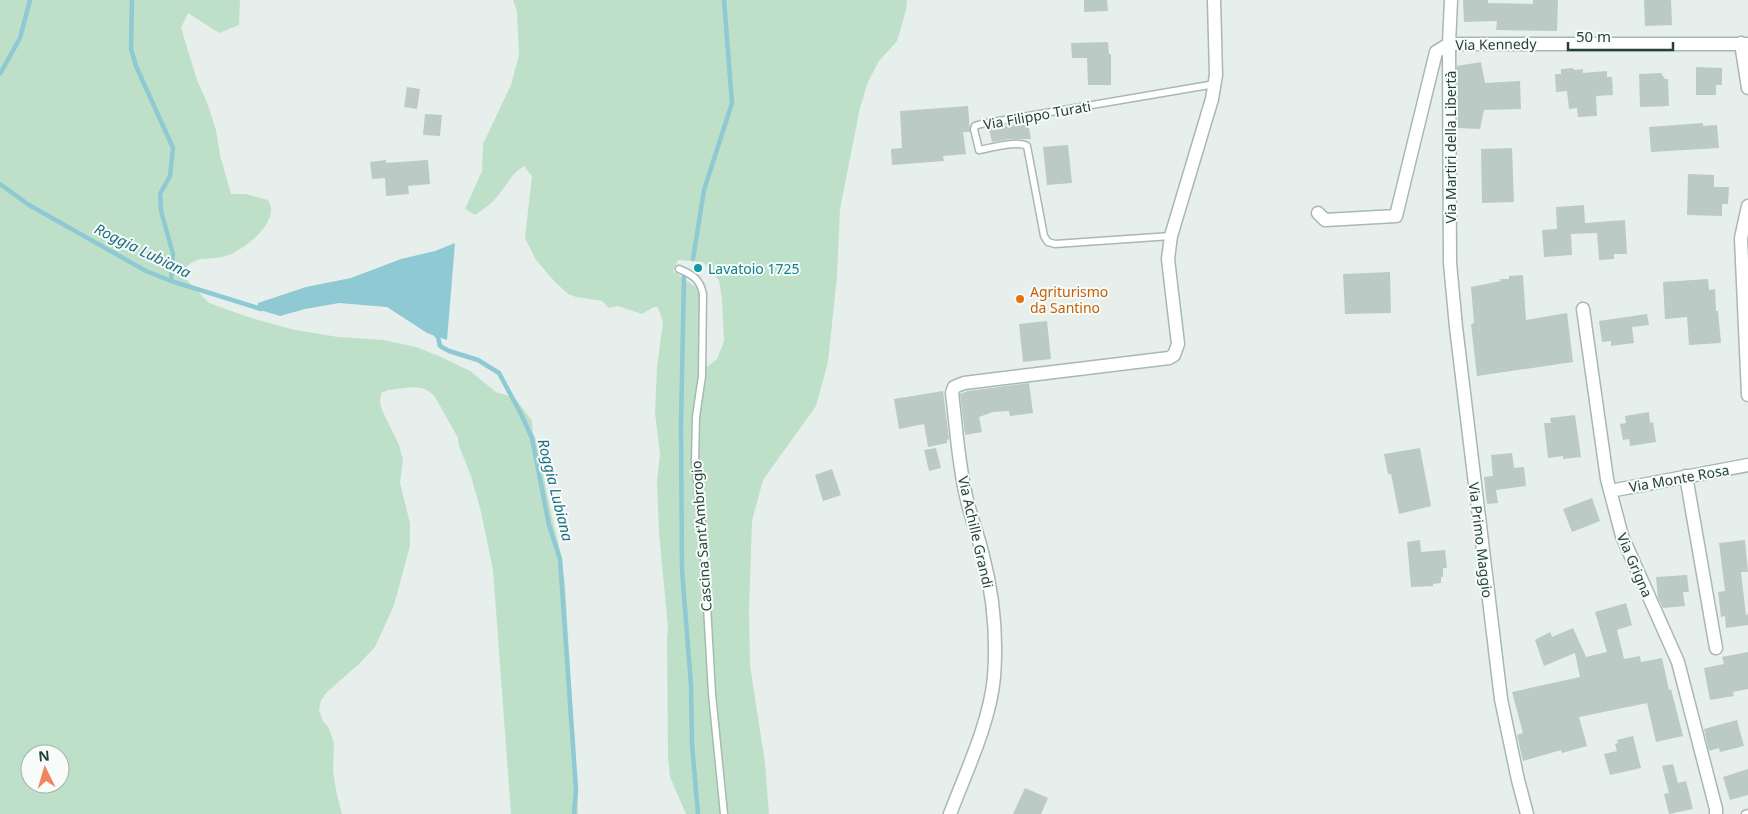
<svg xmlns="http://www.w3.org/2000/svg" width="1748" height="814" font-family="'Noto Sans',sans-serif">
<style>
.green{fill:#bfe0c8;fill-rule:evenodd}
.water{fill:#8ec9d4}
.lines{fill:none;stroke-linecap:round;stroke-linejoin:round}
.stream{stroke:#8ec9d4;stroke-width:4.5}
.building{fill:#bbcac4}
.service-casing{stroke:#a8b8b2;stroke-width:9}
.minor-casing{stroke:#a8b8b2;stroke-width:15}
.service{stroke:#fff;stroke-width:6}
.minor{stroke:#fff;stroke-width:12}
.culture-dot{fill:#0f9aa8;stroke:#f7fbf9;stroke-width:2}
.food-dot{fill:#e8710a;stroke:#f7fbf9;stroke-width:2}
.labels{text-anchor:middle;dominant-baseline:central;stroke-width:4;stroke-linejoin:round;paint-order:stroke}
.street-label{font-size:14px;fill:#24423a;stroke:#f7fbf9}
.culture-label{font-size:14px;fill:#0d838f;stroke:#f7fbf9;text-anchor:start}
.food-label{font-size:14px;fill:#c56008;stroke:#f7fbf9;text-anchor:start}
.water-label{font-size:15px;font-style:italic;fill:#1c6f80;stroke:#f7fbf9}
</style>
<rect width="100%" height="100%" fill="#e6efeb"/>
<path class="green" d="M0,0H240L239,25L219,33L188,13L181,28L197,80L208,105L216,130L220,155L231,194H246L268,200C269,203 272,207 271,211C270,230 240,253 222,257C203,261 195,254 181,274L209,303L251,318L295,330L338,337L383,340L416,347L439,356L470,371L496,392L515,398L532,421L533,433L537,442L548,499L561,556L565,584L573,717L575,738L578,814H511L493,570L481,512L471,476L459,446L458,438L435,397L431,393L425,389L414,387L388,390L381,393L380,403L383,412L399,445L403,460L400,483L410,523V546L394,605L375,647L359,664L327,692L321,700L319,710L323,721L329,728L334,743L333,771L336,790L342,814H0ZM30,754H60V784H30Z
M513,0H907L906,10L897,41L879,61L868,82L860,108L840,209L837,276L828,362L816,406L763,480L752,521L749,609L750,665L765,763L769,814H686L670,777L668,756L667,639L668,628L659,533L657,481L660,454L655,413L657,367L663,322L658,307H654L642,314L618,306L609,308L602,301L576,297L568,294L555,282L536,260L525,238L532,176L524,166C512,173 508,183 500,193C493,203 484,209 475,215L465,209L482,171L483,144L511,85L519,55L517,12ZM678,260L703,262L719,280L722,299L724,341L717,359L707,367L699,320V294L696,287L673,271Z"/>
<path class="water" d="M455,243L447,340L427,333L387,307L339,303L305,309L280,316L257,309L258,303L306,287L351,278L401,259L435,251Z"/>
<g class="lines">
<path class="stream" d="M132,0L131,49L136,66L173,148L170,176L160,194L161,211L173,254L171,281
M0,74L20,38L30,0
M0,184L29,205L146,271L171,281L261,309
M693,259L704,190L732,103L724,0
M684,276L681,425L682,570L691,685L692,744L698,814
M435,334L438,337L440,346L449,351L478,360L499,373L522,416L532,438L549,525L560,559L576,790L574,814"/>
</g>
<path class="building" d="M1084,0H1107L1108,11L1084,12Z
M1463,0H1488V3L1533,4V0H1558L1557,31L1496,30L1497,21L1464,22Z
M1644,0H1671L1672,25L1645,26Z
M1108,42L1109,54H1111V85H1088L1087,58H1072L1071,43Z
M1481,62L1485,83L1520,81L1521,109L1484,110L1480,129L1458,128L1457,66Z
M1696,67L1722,68V85H1716V95H1696Z
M1573,68L1574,70L1583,69V73L1607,71V77H1612L1613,95L1596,96L1597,116L1578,117L1577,108L1569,109L1567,91L1556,92L1555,74H1561V69Z
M1661,73L1665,79H1668L1669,106L1640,107L1639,74Z
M407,87L420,89L417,109L404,107Z
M968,106L970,132H963L966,154L943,156L944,161L892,165L891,149L902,148L900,111Z
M425,114L442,115L440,136L423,135Z
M1028,122L1031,139H1010L992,142L989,129Z
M1703,123V126L1717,125L1719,148L1651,152L1649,127Z
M1068,145L1072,183L1047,185L1043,147Z
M1512,148L1514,202L1482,203L1481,149Z
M386,160V163L428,160L430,184L408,186L409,194L386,196L385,178L372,179L370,162Z
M1688,174L1714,175V187H1729L1728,204H1722V216L1687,215Z
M1584,205L1585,223L1625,220L1627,254H1614V259L1599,260L1597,233L1571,234L1572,255L1544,257L1542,230L1557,229L1556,207Z
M1390,272L1391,313L1345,314L1343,274Z
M1523,275L1526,320L1567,313L1573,362L1477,376L1471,324L1474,323L1471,287L1501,281L1500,279H1509V276Z
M1708,279L1709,290L1715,289L1716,311H1718L1721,343L1689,345L1687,317L1665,319L1663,282Z
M1647,314L1649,325L1632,327L1634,343L1611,346V341L1602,342L1599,321Z
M1047,321L1051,359L1023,362L1019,324Z
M1029,383L1033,413L1010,416L1009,411L993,412L979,417L982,432L965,435L960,394L968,391Z
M943,391L949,439L947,440V443L928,447L924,424L899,429L894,399Z
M1649,412L1650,423L1653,422L1656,442L1630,446L1629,439L1623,440L1620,424L1626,423L1625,416Z
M1575,415L1581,457L1563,459V456L1548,458L1544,423H1551L1550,418Z
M936,448L941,468L929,471L924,450Z
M1420,448L1431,506L1399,514L1391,474H1388L1384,454Z
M1512,453L1514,468L1524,467L1526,486L1496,490L1498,503L1487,504L1484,477L1493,476L1491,455Z
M832,469L841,495L823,501L815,475Z
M1592,498L1600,521L1572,532L1563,509Z
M1420,540L1421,552L1445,550L1447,568H1443V577H1441V583L1433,584V586L1411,587L1407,542Z
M1745,540L1748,572H1741L1746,615L1748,614V625L1726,628L1725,616L1721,617L1718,592L1725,591L1719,543Z
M1687,575L1689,592H1683L1685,606L1663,608L1658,598L1656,577Z
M1626,603L1632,625L1617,630L1624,659L1640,656L1641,662L1662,658L1669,690L1671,689L1683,736L1656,742L1647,703L1579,717L1587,746L1562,753L1561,750L1523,761L1517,735L1523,733L1512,692L1580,677L1575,653L1544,666L1535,640L1550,632L1552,637L1573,628L1586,657L1607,652L1595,612Z
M1748,652V689L1733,692L1734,696L1710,700L1704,668L1724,664L1722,657Z
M1737,720L1744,746L1720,752L1719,748L1709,751L1704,729Z
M1633,736L1641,768L1610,775L1604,754L1617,751L1615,744L1618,743L1617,740Z
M1673,764L1678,783L1686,781L1693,809L1669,814L1664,794L1669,793L1662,766Z
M1748,769V795L1730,800L1723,777Z
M1025,788L1048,798L1041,814H1013Z"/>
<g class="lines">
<defs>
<path id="service" d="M1171,236L1055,244L1048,242L1044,236L1027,146C1017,140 991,148 979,150L974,129L975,126L981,124L1215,84
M679,269C693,275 700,279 703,294L702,376L696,417L695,463L703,535L712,694L724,814
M1745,814L1748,813"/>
<path id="minor" d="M1451,0L1449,44L1450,263L1456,327L1501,699L1518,780L1527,814
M1741,43L1748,88
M1748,206L1741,238L1748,395
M1318,213L1325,220L1396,216L1436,52L1449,44H1748
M1583,309L1607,479L1622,536L1678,662L1716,809V814
M1686,476L1716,648
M1610,491L1748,465
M950,814C966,772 990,722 994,677C997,638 993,594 983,556C978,534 969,513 965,491C958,459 956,425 952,393L954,387L964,383L1169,358L1174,355L1178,344L1168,259L1171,236L1212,99L1216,75L1214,0"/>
</defs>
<use href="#service" class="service-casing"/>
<use href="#minor" class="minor-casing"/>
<use href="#service" class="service"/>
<use href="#minor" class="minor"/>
</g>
<circle class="culture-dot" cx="698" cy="268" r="5"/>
<circle class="food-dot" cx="1020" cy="299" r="5"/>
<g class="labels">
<g class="street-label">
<text transform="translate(1496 44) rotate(-1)">Via Kennedy</text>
<text transform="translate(1037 115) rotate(-10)">Via Filippo Turati</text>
<text transform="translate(1450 147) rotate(-90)">Via Martiri della Libertà</text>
<text transform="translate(1679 478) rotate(-10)">Via Monte Rosa</text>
<text transform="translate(976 532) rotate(77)">Via Achille Grandi</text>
<text transform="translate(701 536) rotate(-94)">Cascina Sant'Ambrogio</text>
<text transform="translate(1481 540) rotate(83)">Via Primo Maggio</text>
<text transform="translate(1635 565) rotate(67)">Via Grigna</text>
</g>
<g class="culture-label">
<text x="708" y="268">Lavatoio 1725</text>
</g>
<g class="food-label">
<text x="1030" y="291">Agriturismo<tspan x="1030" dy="16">da Santino</tspan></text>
</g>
<g class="water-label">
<text transform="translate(143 250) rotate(26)">Roggia Lubiana</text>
<text transform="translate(556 490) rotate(76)">Roggia Lubiana</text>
</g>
</g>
<g transform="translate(45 769) rotate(355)"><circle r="24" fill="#f7fbf9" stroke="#a3b1ad"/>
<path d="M0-4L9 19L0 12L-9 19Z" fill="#f4845f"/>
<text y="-8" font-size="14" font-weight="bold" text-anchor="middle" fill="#24423a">N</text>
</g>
<path d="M1568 42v8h105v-8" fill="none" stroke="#24423a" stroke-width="2.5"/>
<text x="1576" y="42" font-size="15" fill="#24423a" stroke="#f7fbf9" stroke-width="4" paint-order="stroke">50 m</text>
</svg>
